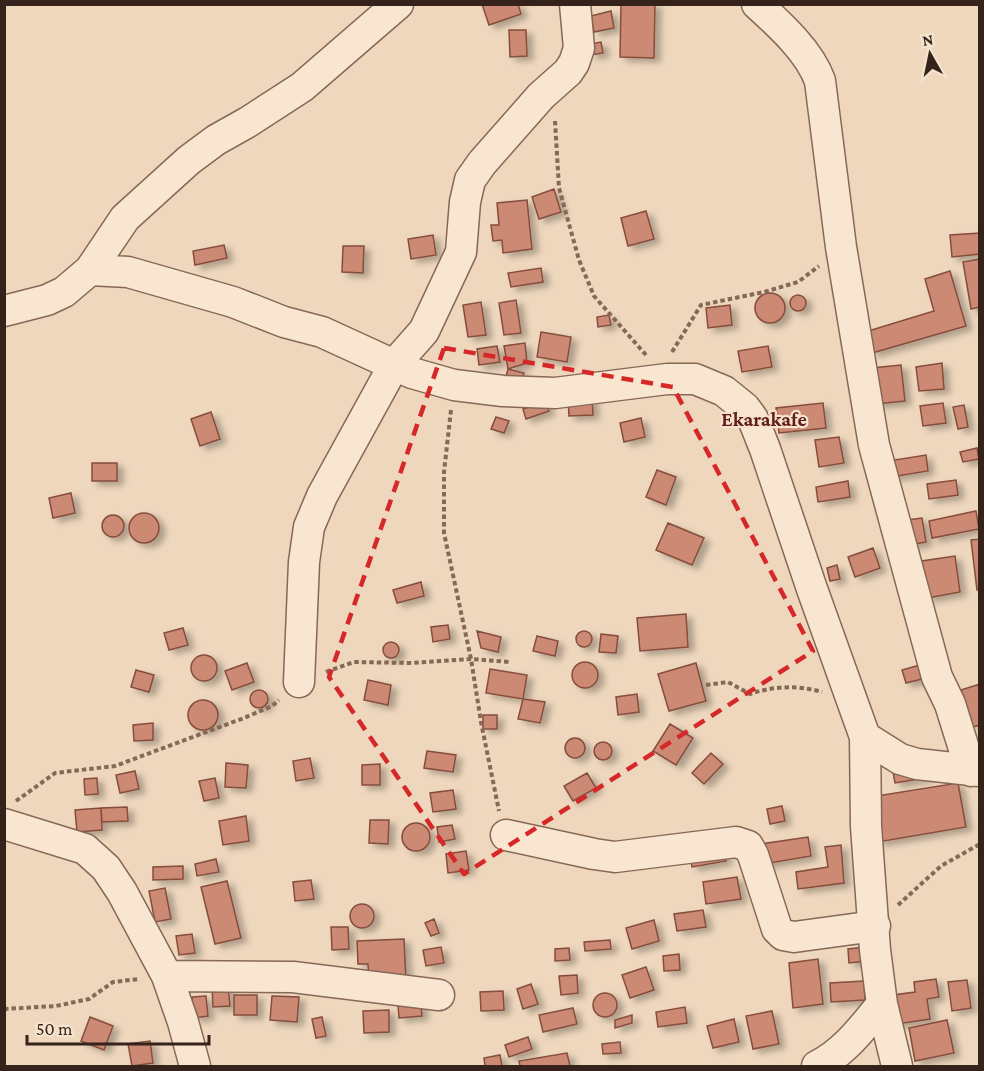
<svg xmlns="http://www.w3.org/2000/svg" width="984" height="1071" font-family="'Crimson Pro',serif">
<style>
.building{fill:#cc8973;stroke:#854d3c;stroke-width:1.5;filter:url(#shadow)}
.lines{fill:none;stroke-linecap:round;stroke-linejoin:round}
.minor-casing{stroke:#866856;stroke-width:33}
.path{stroke:#866856;stroke-width:4;stroke-dasharray:4.5 3;stroke-linecap:butt}
.minor{stroke:#f9e6d0;stroke-width:30}
.marked{fill:none;stroke:#d62828;stroke-width:4.5;stroke-dasharray:12 8;stroke-linejoin:round}
.labels{text-anchor:middle;dominant-baseline:central;stroke-width:4.5;stroke-linejoin:round;paint-order:stroke}
.quarter-label{font-size:20px;font-weight:bold;fill:#621d1a;stroke:#f5e3cd}
</style>
<defs>
<filter id="shadow"><feDropShadow dx="6" dy="4" stdDeviation="3" flood-color="#0004"/></filter>
</defs>
<rect width="100%" height="100%" fill="#eed7bd"/>
<path class="building" d="M482,4H518L521,14L489,25Z
M621,4H655L654,58L620,57Z
M611,11L614,28L594,32L591,16Z
M509,30H526L527,56L510,57Z
M601,42L603,53L591,55L590,44Z
M554,189L561,212L539,219L532,197Z
M527,200L532,249L503,253L502,240L493,241L491,225H499L497,203Z
M646,211L654,239L628,246L621,218Z
M980,233V254L952,257L950,235Z
M433,235L436,255L411,259L408,239Z
M224,245L227,258L195,265L193,251Z
M343,246H364L363,273L342,272Z
M980,259V307L971,309L963,262Z
M541,268L543,282L511,287L508,273Z
M950,271L966,326L872,353L865,332L934,311L925,279Z
M755 308a15 15 0 1 1 30 0a15 15 0 1 1-30 0Z
M790 303a8 8 0 1 1 16 0a8 8 0 1 1-16 0Z
M516,300L521,333L504,335L499,303Z
M481,302L486,335L468,337L463,305Z
M730,305L732,325L708,328L706,308Z
M609,315L611,325L598,327L597,317Z
M541,332L571,337L567,362L537,357Z
M525,343L527,363L508,369L504,346Z
M497,346L500,362L479,365L477,349Z
M768,346L772,367L742,372L738,351Z
M942,363L944,389L919,391L916,367Z
M901,365L905,401L876,404L872,368Z
M508,369L524,373L520,389L504,384Z
M592,397L593,415L569,416L568,399Z
M545,401L549,411L526,419L523,409Z
M823,403L826,428L779,433L776,408Z
M943,403L946,423L923,426L920,406Z
M964,405L968,427L958,429L953,407Z
M211,412L220,439L200,446L191,419Z
M496,417L509,421L504,433L491,429Z
M641,418L645,437L624,442L620,423Z
M839,437L844,463L819,467L815,440Z
M977,448L979,459L963,462L960,452Z
M926,455L928,471L891,477L888,461Z
M92,463H117V481H92Z
M657,470L676,477L666,505L646,497Z
M956,480L958,495L929,499L927,484Z
M848,481L850,497L818,502L816,487Z
M71,493L75,513L53,518L49,498Z
M976,511L979,529L932,538L929,521Z
M129 528a15 15 0 1 1 30 0a15 15 0 1 1-30 0Z
M102 526a11 11 0 1 1 22 0a11 11 0 1 1-22 0Z
M922,518L926,542L910,545L907,520Z
M668,523L704,538L692,565L656,550Z
M980,539V589L977,590L971,540Z
M873,548L880,568L855,577L848,557Z
M955,556L960,592L927,598L922,561Z
M837,565L840,579L830,581L827,568Z
M421,582L424,596L397,603L393,590Z
M686,614L688,647L640,651L637,618Z
M448,625L450,639L433,642L431,627Z
M183,628L188,645L169,650L164,633Z
M576 639a8 8 0 1 1 16 0a8 8 0 1 1-16 0Z
M477,631L501,637L498,652L481,648Z
M601,634L618,636L616,653L599,652Z
M537,636L558,641L555,656L533,651Z
M383 650a8 8 0 1 1 16 0a8 8 0 1 1-16 0Z
M191 668a13 13 0 1 1 26 0a13 13 0 1 1-26 0Z
M572 675a13 13 0 1 1 26 0a13 13 0 1 1-26 0Z
M247,663L254,682L232,690L225,671Z
M696,663L706,701L669,711L658,674Z
M927,663L930,677L906,683L902,670Z
M490,669L527,675L523,699L486,693Z
M136,670L154,675L149,692L131,687Z
M368,680L391,685L388,705L364,700Z
M980,684V725L973,727L961,690Z
M250 699a9 9 0 1 1 18 0a9 9 0 1 1-18 0Z
M637,694L639,712L618,715L616,697Z
M523,699L545,702L540,723L518,719Z
M188 715a15 15 0 1 1 30 0a15 15 0 1 1-30 0Z
M483,715H497V729H483Z
M153,723V740L134,741L133,725Z
M670,724L693,738L676,765L653,751Z
M565 748a10 10 0 1 1 20 0a10 10 0 1 1-20 0Z
M594 751a9 9 0 1 1 18 0a9 9 0 1 1-18 0Z
M427,751L456,755L453,772L424,768Z
M711,753L723,764L704,784L692,773Z
M310,758L314,778L296,781L293,761Z
M226,763L248,765L246,788L225,787Z
M380,764V785H362V765Z
M135,771L139,789L120,793L116,775Z
M893,772L931,777L895,783Z
M587,773L596,788L573,801L564,786Z
M97,778L98,794L85,795L84,779Z
M215,778L219,798L204,801L199,781Z
M958,783L966,827L878,842L870,797Z
M453,790L456,809L433,812L430,793Z
M782,806L785,821L770,824L767,809Z
M127,807L128,821L102,822L101,808Z
M101,808L102,830L77,832L75,810Z
M246,816L249,841L223,845L219,821Z
M370,820H389L388,844L369,843Z
M402 837a14 14 0 1 1 28 0a14 14 0 1 1-28 0Z
M452,825L455,839L439,842L437,827Z
M808,837L811,856L764,864L761,844Z
M841,845L844,883L798,889L796,872L828,867L825,847Z
M724,848L726,861L692,867L690,854Z
M466,851L469,870L448,873L446,854Z
M216,859L219,872L197,876L195,864Z
M183,866V879L153,880V867Z
M737,877L741,899L706,904L703,882Z
M311,880L314,899L295,901L293,882Z
M227,881L241,938L215,944L201,887Z
M165,888L171,919L155,922L149,891Z
M350 916a12 12 0 1 1 24 0a12 12 0 1 1-24 0Z
M703,910L706,927L677,931L674,914Z
M434,919L439,933L431,936L425,923Z
M654,920L659,941L632,949L626,928Z
M331,927H348L349,949L332,950Z
M192,934L195,953L179,955L176,936Z
M404,939L406,980L369,982L368,964H358L357,941Z
M610,940L611,949L585,951L584,942Z
M441,947L444,963L426,966L423,950Z
M866,947L867,961L849,963L848,949Z
M569,948L570,960L555,961V949Z
M679,954L680,970L664,971L663,956Z
M818,959L823,1004L793,1008L789,963Z
M646,967L654,990L630,998L622,975Z
M577,975L578,993L561,995L559,976Z
M936,979L939,997L927,999L930,1019L897,1024L893,995L915,992L914,982Z
M967,980L971,1008L952,1011L948,982Z
M864,981L865,1000L831,1002L830,983Z
M531,984L538,1004L523,1009L517,989Z
M228,986L230,1006L213,1007L212,987Z
M503,991L504,1010L481,1011L480,992Z
M593 1005a12 12 0 1 1 24 0a12 12 0 1 1-24 0Z
M234,995H257V1015H234Z
M206,996L208,1016L194,1018L192,997Z
M272,996L299,997L297,1022L270,1020Z
M421,1003L422,1016L399,1018L398,1006Z
M685,1007L687,1023L658,1027L656,1012Z
M573,1008L577,1024L543,1032L539,1015Z
M389,1010V1032L364,1033L363,1011Z
M772,1011L779,1044L753,1049L746,1016Z
M632,1015V1023L615,1028V1020Z
M90,1017L113,1026L104,1050L81,1041Z
M322,1017L326,1036L316,1038L312,1019Z
M734,1019L739,1042L713,1048L707,1026Z
M947,1020L954,1053L915,1061L909,1028Z
M528,1037L532,1049L509,1057L505,1045Z
M150,1041L153,1063L132,1066L128,1044Z
M620,1042L621,1053L603,1054L602,1044Z
M567,1053L570,1066H520L519,1061Z
M500,1055L502,1066H485L484,1058Z"/>
<g class="lines">
<defs>
<path id="minor" d="M757,4C780,25 810,52 820,81L841,247L874,445L937,677L950,704L971,771
M90,270L128,272L233,302L284,322L322,332L394,365L424,331L461,252L465,202L470,180L482,163L541,96L568,72L574,63L579,48L575,4
M4,311L47,300L64,292L90,270L125,218L189,160L216,140L248,122L302,87L398,4
M299,682L304,562L309,527L322,496L394,365L412,373L454,385L503,391L555,393L667,379H695L724,391L745,408L753,419L765,449L812,589L865,737L900,759L917,764L980,771
M865,737L866,826L875,950L882,1004L897,1066
M4,824L85,849L106,868L122,892L167,976L183,1022L195,1066
M506,835L594,854L615,857L736,842L748,846L753,855L777,929L783,935L794,937L875,926
M167,976L293,977L439,995
M817,1066C845,1052 862,1028 882,1004"/>
</defs>
<use href="#minor" class="minor-casing"/>
<path class="path" d="M555,121L559,188L579,260L594,296L646,355
M672,352L701,305L764,292L798,282L819,266
M451,410L444,472V533L471,659L481,722L499,811
M326,672L354,662L412,663L471,659L510,662
M706,685L728,682L750,694C773,686 798,685 822,692
M16,801L55,773L115,766L244,718L272,706L279,700
M898,905L941,866L980,844
M4,1009L56,1006L89,999L113,982L139,979"/>
<use href="#minor" class="minor"/>
</g>
<path class="marked" d="M444,348L673,387L813,651L464,874L329,677Z"/>
<g class="labels">
<g class="quarter-label">
<text x="764" y="419">Ekarakafe</text>
</g>
</g>
<rect width="984" height="1071" fill="none" stroke="#35231b" stroke-width="12"/>
<g transform="translate(930 54) rotate(351)" stroke="#f5e3cd" stroke-width="4.5" paint-order="stroke">
<path d="M0-4.5L10 22L0 15L-10 22Z" fill="#35231b"/>
<text y="-9" font-size="16" font-weight="bold" text-anchor="middle" fill="#35231b">N</text>
</g>
<path d="M27 1035v9h182v-9" fill="none" stroke="#35231b" stroke-width="3"/>
<text x="36" y="1035" font-size="18" fill="#35231b" stroke="#f5e3cd" stroke-width="4.5" paint-order="stroke">50 m</text>
</svg>
